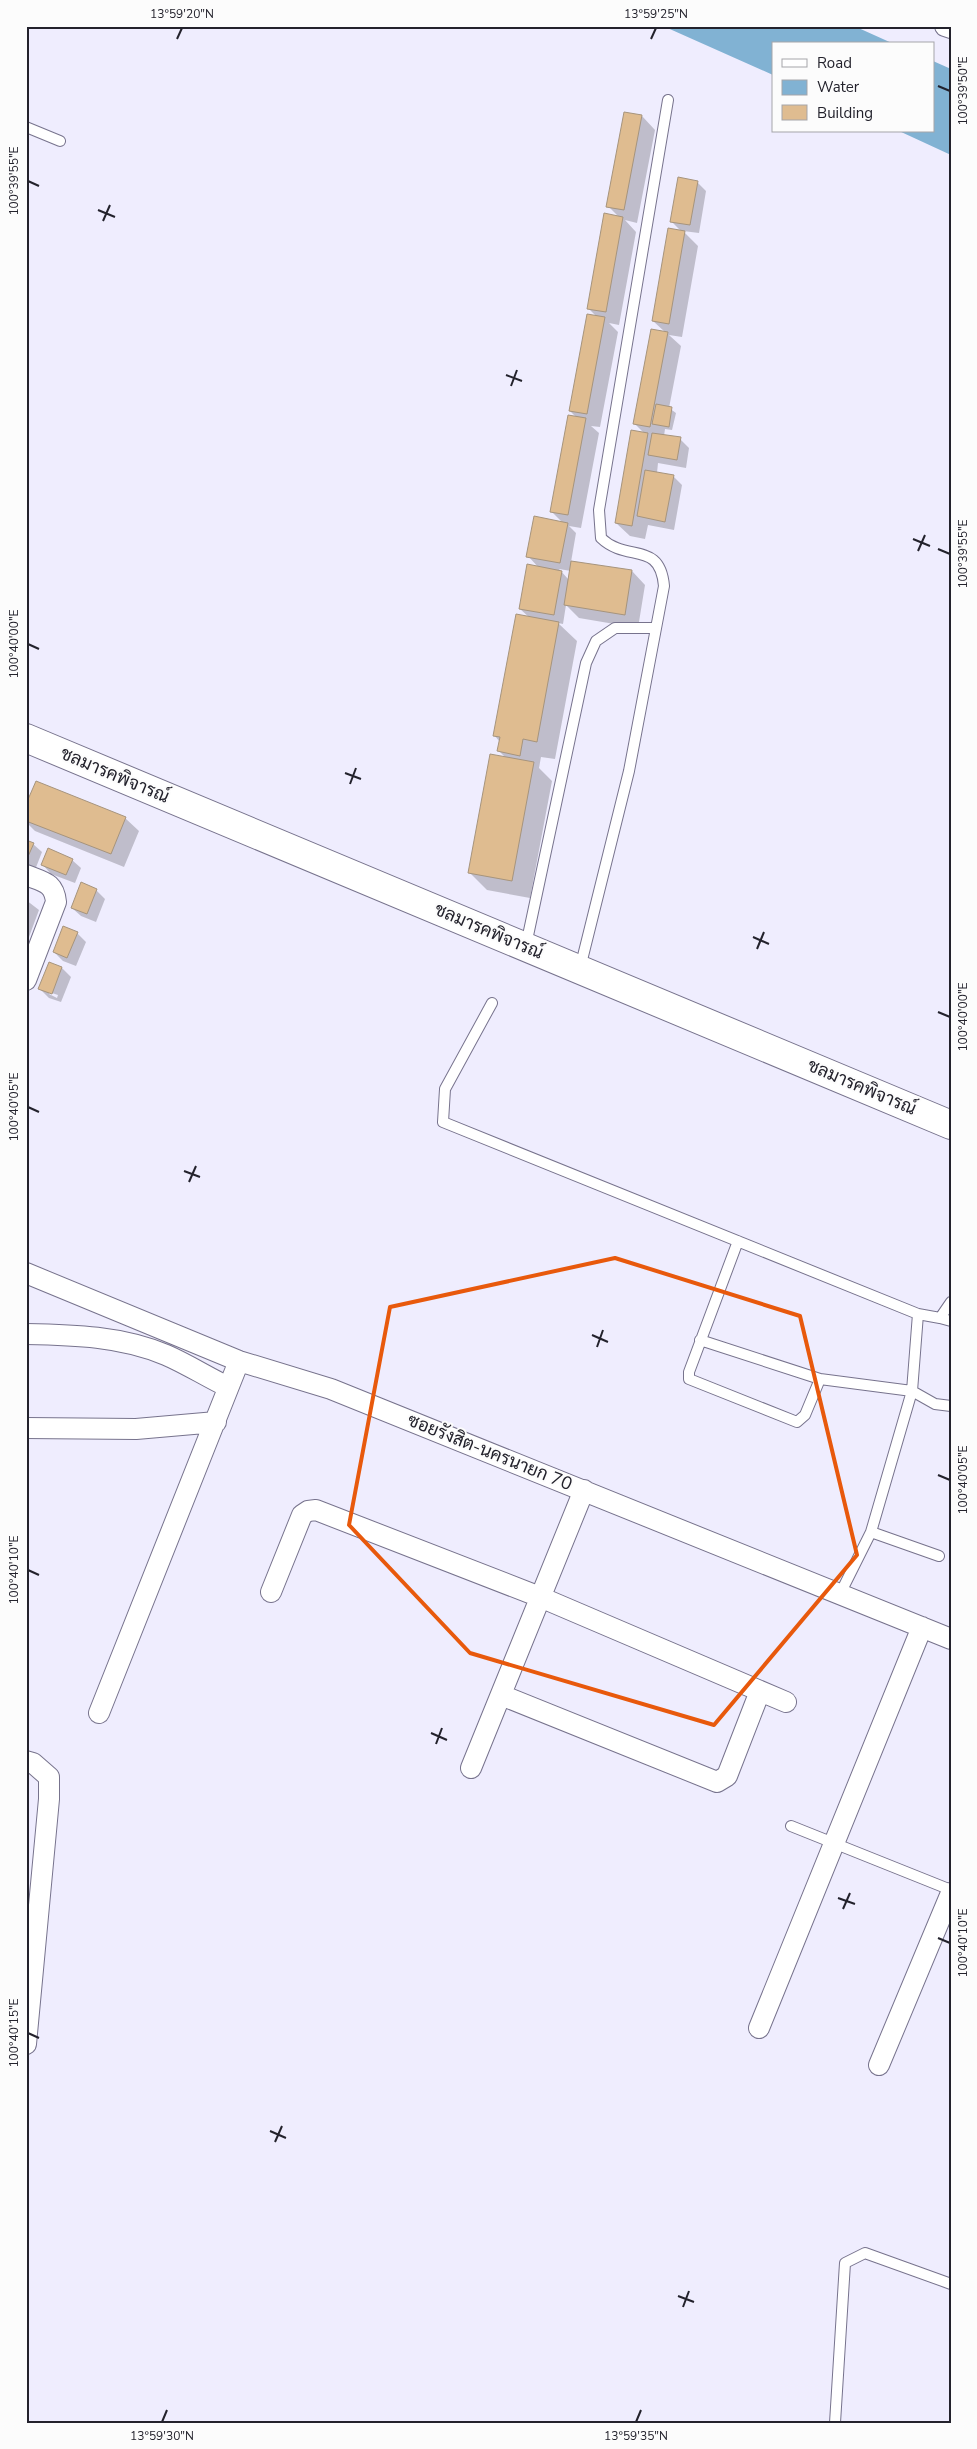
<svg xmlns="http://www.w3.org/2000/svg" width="977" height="2449" font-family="'Nunito Sans',Sarabun,sans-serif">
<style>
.water{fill:#81b2d3}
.shadow{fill:#0003;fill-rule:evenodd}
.building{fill:#dfbc90;stroke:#a6947d}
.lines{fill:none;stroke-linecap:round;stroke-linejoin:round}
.lane-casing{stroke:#77738d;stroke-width:12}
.street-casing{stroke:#77738d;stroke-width:22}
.secondary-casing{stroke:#77738d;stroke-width:30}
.lane{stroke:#fff;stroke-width:10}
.street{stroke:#fff;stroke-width:20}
.secondary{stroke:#fff;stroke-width:28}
.marked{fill:none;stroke:#e8590c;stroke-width:4;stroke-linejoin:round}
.ticks{fill:none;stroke:#23222c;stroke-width:2}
.labels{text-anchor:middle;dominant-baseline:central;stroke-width:4;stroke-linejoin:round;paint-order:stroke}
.street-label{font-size:18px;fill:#23222c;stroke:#fcfcfc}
.neatline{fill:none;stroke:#23222c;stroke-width:2}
.ticks-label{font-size:12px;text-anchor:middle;fill:#23222c}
</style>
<rect width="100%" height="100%" fill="#efedfe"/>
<path class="water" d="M663,26H854L894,44H773V75Z
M933,61L951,69V155L899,131H933Z"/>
<path class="shadow" d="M642,116L655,130L637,223L625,220L636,232L619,325L609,323L618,332L600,427L591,426L599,433L581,528L569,526L576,533L571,562L632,571L645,585L638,628L579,618L566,605L563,624L558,623L577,641L555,759L541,757L539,768L552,781L530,898L487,890L469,872L506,758L499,751L500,742L494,735L530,618L520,609L539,568L528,556L563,523L552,512L577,418L570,411L597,317L589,309L619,217L608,206ZM559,569L571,571L569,580Z
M697,182L706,191L699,233L683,231L698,246L682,337L669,335L681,346L669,408L676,413L672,430L665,429L664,436L680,439L689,448L686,468L658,463L657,473L673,476L682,485L674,530L648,525L645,539L630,536L616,523L645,434L634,423L665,332L653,321L682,232L671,221Z
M26,807L125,818L139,831L124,867L35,831L26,822Z
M26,841L33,844L42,852L35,870L26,866Z
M72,860L81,868L75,883L51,874L43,865Z
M96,890L105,899L96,922L81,916L72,908Z
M26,900L39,910L29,937L26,936Z
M77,933L86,942L76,966L63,961L54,952Z
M50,963L62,968L71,977L61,1002L49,998L40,989ZM49,992L58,995L57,998L49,994Z"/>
<path class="building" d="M624,112L642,115L624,210L606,207Z
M678,177L698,181L690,225L670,222Z
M604,213L623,217L606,312L587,309Z
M668,228L685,231L669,324L652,321Z
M587,314L605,317L587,414L569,411Z
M651,329L668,332L650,427L633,424Z
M656,404L672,407L669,427L652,424Z
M568,415L586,418L568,515L550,512Z
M631,430L648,433L632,526L615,523Z
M652,433L681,437L677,460L648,455Z
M645,470L674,475L665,522L637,516Z
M534,516L568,523L560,563L526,557Z
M571,561L632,570L625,615L564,605Z
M527,564L562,571L554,615L519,609Z
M516,614L559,622L537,742L523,739L520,756L497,751L500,737L493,736Z
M490,754L534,762L512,881L468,873Z
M36,781L126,817L111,854L26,821V804Z
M26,840L34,843L26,861Z
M48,848L73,859L66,875L41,865Z
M81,882L97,889L87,914L71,908Z
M63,926L78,932L67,958L53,952Z
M49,962L62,967L52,994L38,989Z"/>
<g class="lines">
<defs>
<path id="lane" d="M26,127L60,141
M526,945L586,663L596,641L615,628H656
M580,968L629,771L664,586C660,540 627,563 601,538L599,510L668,100
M492,1003L445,1089L443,1122L918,1314
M738,1241L689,1372V1379L797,1422L805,1415L820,1379L912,1391L935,1404L951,1406
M940,1318L951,1321
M700,1340L820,1379
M871,1532L939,1556
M840,1594L871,1532L912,1391L918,1314L940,1318L951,1302
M791,1826L951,1890
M835,2423L845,2263L865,2253L951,2284"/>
<path id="street" d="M945,26L951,28
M26,875C43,882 54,882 56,902L26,980
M26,1273L239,1361L331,1389L951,1639
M26,1334C74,1335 121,1336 166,1355C187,1364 207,1377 228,1387
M26,1428L136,1429L216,1422
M271,1592L302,1515L308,1511L316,1510L540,1597L786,1702
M501,1695L717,1782L727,1776L760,1691
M99,1713L239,1361
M26,1761L33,1763L49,1777V1799L26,2044
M471,1768L584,1490
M759,2028L922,1627
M879,2065L951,1893"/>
<path id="secondary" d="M26,738L951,1125"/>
</defs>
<use href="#lane" class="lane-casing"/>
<use href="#street" class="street-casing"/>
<use href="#secondary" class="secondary-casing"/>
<use href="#lane" class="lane"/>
<use href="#street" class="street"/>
<use href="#secondary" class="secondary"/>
</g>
<path class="marked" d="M615,1258L800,1316L857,1555L714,1725L470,1653L349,1525L390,1307Z"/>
<path class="ticks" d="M177,39L182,28M651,39L656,28M938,86L950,91M28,181L39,186M98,210L115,217M103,221L110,205M506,375L522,381M511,386L517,370M913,539L930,546M938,549L950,554M918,551L925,535M28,644L39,649M345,773L361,779M350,784L356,768M753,937L769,944M757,949L764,932M938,1012L950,1017M28,1107L39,1112M184,1171L200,1177M189,1182L196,1166M592,1335L608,1342M597,1347L603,1330M938,1475L950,1480M28,1570L39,1575M431,1733L447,1740M436,1744L442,1728M838,1898L855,1904M843,1909L850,1893M938,1938L950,1943M28,2033L39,2038M270,2131L286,2138M275,2142L282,2126M678,2296L694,2302M683,2307L689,2291M162,2422L167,2410M636,2422L641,2410"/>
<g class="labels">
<g class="street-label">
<text transform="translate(115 775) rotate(23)">ชลมารคพิจารณ์</text>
<text transform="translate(489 931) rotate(23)">ชลมารคพิจารณ์</text>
<text transform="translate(862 1087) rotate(23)">ชลมารคพิจารณ์</text>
<text transform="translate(490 1452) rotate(22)">ซอยรังสิต-นครนายก 70</text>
</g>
</g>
<rect width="977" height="2449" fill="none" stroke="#fcfcfc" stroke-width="55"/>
<rect x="772" y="42" width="162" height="90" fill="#fcfcfc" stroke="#a5a5a9"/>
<rect x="782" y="59" width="25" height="8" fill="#ffffff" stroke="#a5a5a9"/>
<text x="817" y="68" font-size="15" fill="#23222c">Road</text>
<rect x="782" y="80" width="25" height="15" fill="#81b2d3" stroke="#a5a5a9"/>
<text x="817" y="92" font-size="15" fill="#23222c">Water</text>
<rect x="782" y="105" width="25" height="15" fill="#dfbc90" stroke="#a5a5a9"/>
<text x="817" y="118" font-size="15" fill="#23222c">Building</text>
<rect x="28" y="28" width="922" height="2394" class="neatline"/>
<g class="ticks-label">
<text x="182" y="18">13°59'20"N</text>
<text x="656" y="18">13°59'25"N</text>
<text transform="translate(963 91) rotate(-90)" y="4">100°39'50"E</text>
<text transform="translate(14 181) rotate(-90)" y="4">100°39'55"E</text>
<text transform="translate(963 554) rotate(-90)" y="4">100°39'55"E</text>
<text transform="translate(14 644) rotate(-90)" y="4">100°40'00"E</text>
<text transform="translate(963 1017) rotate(-90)" y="4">100°40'00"E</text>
<text transform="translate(14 1107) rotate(-90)" y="4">100°40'05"E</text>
<text transform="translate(963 1480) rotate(-90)" y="4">100°40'05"E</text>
<text transform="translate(14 1570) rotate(-90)" y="4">100°40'10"E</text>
<text transform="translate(963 1943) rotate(-90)" y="4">100°40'10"E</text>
<text transform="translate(14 2033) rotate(-90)" y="4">100°40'15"E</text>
<text x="162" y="2440">13°59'30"N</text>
<text x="636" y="2440">13°59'35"N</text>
</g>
</svg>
